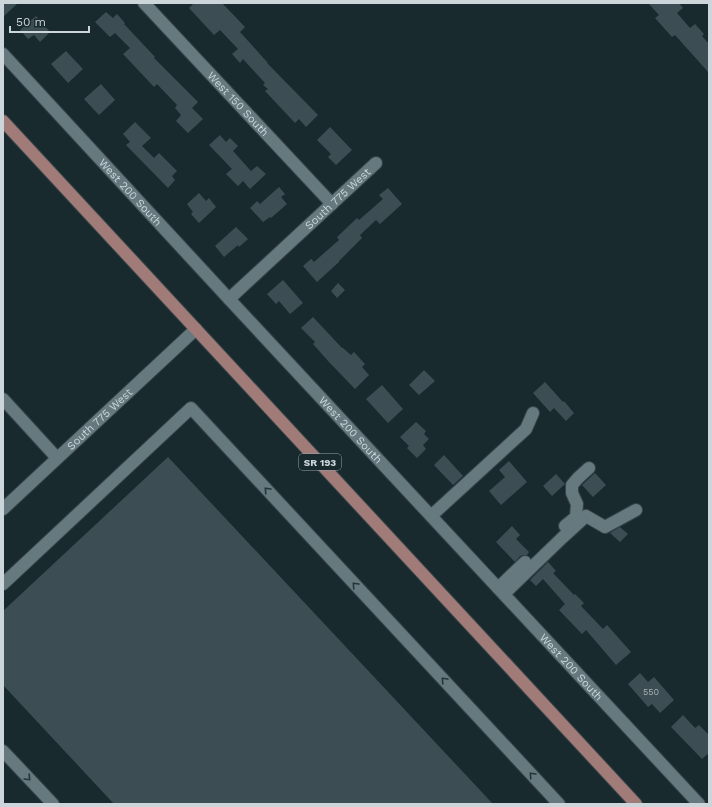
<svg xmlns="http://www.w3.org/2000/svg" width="712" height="807" font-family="'Work Sans',sans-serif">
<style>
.building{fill:#3c4e54}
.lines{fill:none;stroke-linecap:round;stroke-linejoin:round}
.minor-casing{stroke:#37454a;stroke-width:14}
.major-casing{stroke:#37454a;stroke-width:14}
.minor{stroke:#65797f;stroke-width:12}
.major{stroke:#a07b77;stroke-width:12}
.oneway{stroke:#24363b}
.labels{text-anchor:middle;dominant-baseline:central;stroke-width:3;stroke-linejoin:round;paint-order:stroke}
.number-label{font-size:9px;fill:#a8b4b8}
.shield{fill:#192a2f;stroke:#96a2a7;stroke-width:1}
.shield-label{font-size:10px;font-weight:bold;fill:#ccd6da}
.street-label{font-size:11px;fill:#ccd6da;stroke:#192a2f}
</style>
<rect width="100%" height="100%" fill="#192a2f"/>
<path class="building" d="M3,3H18L3,17Z
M194,3H222L245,27L240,32L268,63H267L318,115L306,127L299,119L295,123L265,91L268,89L263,85L265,83L243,59L240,63L232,54L238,49L220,30L214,35L189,8Z
M648,3H679L683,8L677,13L690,28L695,24L704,34L702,36L709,44V73L675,35L672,37L655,18L659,15Z
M106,12L113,18L117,14L125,23L124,24L155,57L154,58L198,102L192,108L203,119L188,133L176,121L181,115L175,108L177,105L157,84L154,87L123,54L130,48L115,33L110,37L95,22Z
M36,16L50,32L40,42L34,35L28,39L20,30Z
M66,51L83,69L68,83L51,64Z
M101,84L115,100L99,115L84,99Z
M135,122L151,138L142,146L154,158L159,153L177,171L172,176L175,180L168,188L126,145L130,142L123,134Z
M330,127L352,150L336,165L328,157L331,154L317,140Z
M220,135L226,142L230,138L238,146L233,151L251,171L257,166L266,174L250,189L243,181L238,186L226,174L232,169L209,145Z
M279,187L285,194L281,197L287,204L271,218L270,217L263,222L250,208L257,201L260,204Z
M388,188L402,204L380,224L376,220L360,235L362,238L339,261V262L317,282L303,266L311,259L314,262L339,240L337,237L357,218L359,220L383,199L379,195Z
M199,193L206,201L209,198L216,207L199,223L191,214L193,212L187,204Z
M236,227L248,239L239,247L238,245L224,257L215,246Z
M283,280L303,303L290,314L279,301L276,304L267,294Z
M338,283L345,290L337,298L331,291Z
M313,317L342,348H343L351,355L354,352L365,364L362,367L369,375L355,389L329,362L313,344L315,342L301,328Z
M424,370L435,381L419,395L409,385Z
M545,382L563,402L564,401L574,413L566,421L554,408L550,412L533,393Z
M382,385L403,409L388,423L366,399Z
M416,422L426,431L424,434L429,439L423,445L426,449L417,458L407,448L409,446L400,437Z
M444,455L463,476L453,485L434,465Z
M168,457L493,804H114L3,685V611Z
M509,461L527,482L501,505L489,491L505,477L499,470Z
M595,473L606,485L593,497L582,485Z
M556,474L565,484L552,496L543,486Z
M512,526L520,535L516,539L529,552L527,555H524L520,556L515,562L496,542Z
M620,527L628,534L620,542L610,533Z
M548,562L556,571L553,573L574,595L575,594L584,603L581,606L603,629L607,625L631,652L616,665L586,630L582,634L559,610L565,604L543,579L536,586L530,580Z
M640,673L648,682L654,677L674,700L660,713L652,704L648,707L628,684Z
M683,715L695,728L699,725L709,735V753L702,759L671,727Z"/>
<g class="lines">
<defs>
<g id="minor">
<path id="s1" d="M144,3L332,204"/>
<path id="s2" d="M3,54L229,299L699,804"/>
<path id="s3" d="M229,299L376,163"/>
<path d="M3,399L57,458"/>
<path id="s4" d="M3,509L196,329"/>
<path d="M431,516L526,429L533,413"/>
<path d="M565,526L576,517L577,504L572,493V485L578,478L589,468"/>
<path d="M3,584L191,408L559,804"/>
<path d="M498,588L525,562"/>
<path d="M504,594L562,538L586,516L605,527L636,510"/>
<path d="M3,751L53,804"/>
</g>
<path id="major" d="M3,121L636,804"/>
</defs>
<use href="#minor" class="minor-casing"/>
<use href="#major" class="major-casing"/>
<use href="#minor" class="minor"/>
<use href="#major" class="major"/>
</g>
<defs><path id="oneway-chevron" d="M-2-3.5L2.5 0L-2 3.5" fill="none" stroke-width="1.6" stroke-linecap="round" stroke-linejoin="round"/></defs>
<g class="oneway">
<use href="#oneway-chevron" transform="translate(267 490) rotate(-133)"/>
<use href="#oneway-chevron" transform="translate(355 585) rotate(-133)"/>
<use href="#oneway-chevron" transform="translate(444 680) rotate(-133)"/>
<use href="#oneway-chevron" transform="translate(532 775) rotate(-133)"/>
<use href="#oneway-chevron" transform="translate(28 778) rotate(46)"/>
</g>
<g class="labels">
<g class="number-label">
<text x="651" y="692">550</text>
</g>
<rect class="shield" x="299" y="454" width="42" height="16" rx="3"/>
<g class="shield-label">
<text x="320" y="462">SR 193</text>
</g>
<g class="street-label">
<text stroke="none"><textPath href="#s1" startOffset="138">West 150 South</textPath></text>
<text stroke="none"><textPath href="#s2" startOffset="188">West 200 South</textPath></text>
<text stroke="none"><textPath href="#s3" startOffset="148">South 775 West</textPath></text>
<text stroke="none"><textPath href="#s4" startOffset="132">South 775 West</textPath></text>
<text stroke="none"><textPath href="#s2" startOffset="512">West 200 South</textPath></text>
<text stroke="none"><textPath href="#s2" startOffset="836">West 200 South</textPath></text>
</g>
</g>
<rect width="712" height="807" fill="none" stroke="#ccd6da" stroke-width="8"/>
<path d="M10 26v6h79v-6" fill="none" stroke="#ccd6da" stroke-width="2"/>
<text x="16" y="26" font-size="12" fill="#ccd6da" stroke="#192a2f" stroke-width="3" paint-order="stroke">50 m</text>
</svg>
